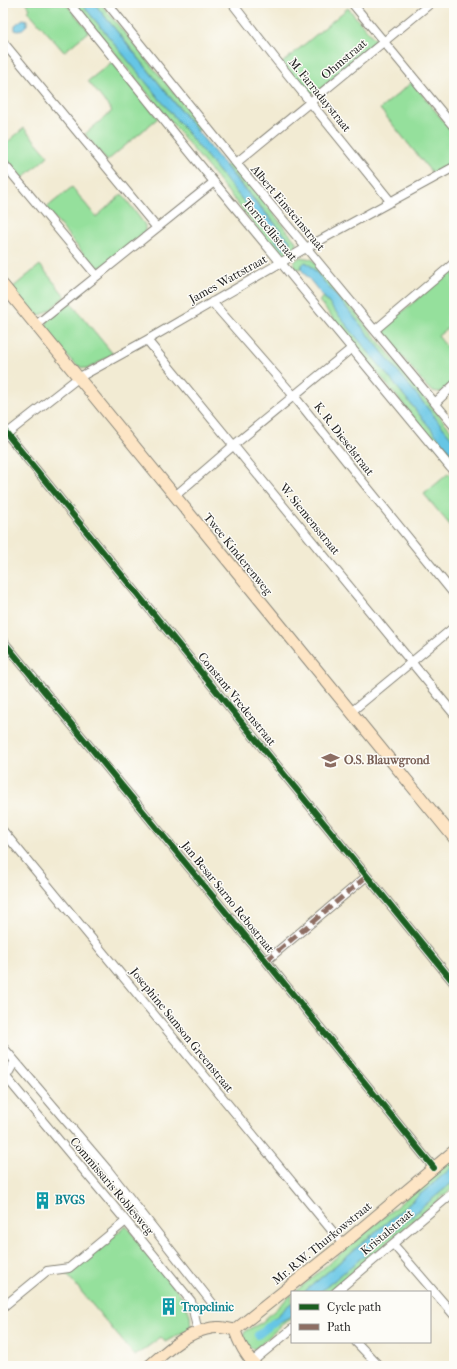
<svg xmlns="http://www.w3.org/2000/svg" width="457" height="1369" font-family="'IM FELL French Canon',serif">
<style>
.green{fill:#95e09c;stroke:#587e5c}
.water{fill:#66c6e5;stroke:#417180}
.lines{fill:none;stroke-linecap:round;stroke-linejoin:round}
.canal{stroke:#66c6e5;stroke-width:8}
.street-casing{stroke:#878478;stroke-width:10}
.secondary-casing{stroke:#878478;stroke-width:13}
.street{stroke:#fff;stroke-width:8}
.secondary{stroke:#fde5c5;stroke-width:11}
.quiet{stroke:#8d6e63;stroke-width:5;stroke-dasharray:10 5;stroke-linecap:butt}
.cycleway-casing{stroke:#fdfcf7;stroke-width:8}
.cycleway{stroke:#1b5e20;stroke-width:6}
.labels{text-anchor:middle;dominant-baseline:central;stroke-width:3;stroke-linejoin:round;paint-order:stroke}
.street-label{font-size:12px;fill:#1c1c1c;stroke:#fdfcf7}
.education-label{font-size:12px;font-weight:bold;fill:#785e54;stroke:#fdfcf7;text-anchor:start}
.culture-label{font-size:12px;font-weight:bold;fill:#0d838f;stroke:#fdfcf7;text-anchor:start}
</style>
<rect width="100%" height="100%" fill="#fdfcf7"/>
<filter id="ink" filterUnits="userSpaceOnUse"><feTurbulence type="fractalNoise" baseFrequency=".025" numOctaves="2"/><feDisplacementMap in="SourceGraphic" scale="8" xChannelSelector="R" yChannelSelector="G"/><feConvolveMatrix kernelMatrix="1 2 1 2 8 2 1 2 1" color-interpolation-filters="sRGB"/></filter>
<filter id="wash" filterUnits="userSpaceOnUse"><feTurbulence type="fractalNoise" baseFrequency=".012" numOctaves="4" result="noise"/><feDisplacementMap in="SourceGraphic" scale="16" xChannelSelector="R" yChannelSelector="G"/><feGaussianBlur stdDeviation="0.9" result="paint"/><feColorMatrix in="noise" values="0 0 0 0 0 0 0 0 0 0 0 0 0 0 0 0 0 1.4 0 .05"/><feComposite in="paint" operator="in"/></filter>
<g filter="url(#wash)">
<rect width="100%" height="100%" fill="#f2ebd3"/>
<path class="green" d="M26,3H65L89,31L64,52L28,11L30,9Z
M74,3H81L281,247L284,249L289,246L290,241L226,166L231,162L297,243C297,249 289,256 282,255C282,254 277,251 276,251Z
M94,3H100L202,127L198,131Z
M348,8L378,43L317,92L310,93L305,92L282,63Z
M112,62L158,118L107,161L85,134L112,111L88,81Z
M412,82L454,134V161L432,173L380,109Z
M24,128L48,156L23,178L3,155V146Z
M72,187L96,217L122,194L145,225V232L104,266L99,268H95L46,208Z
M300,257L312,259L454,434V441L350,312L309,264L305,262L301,266V269L294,268V262Z
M40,265L65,296C58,302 48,314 39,315C31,316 17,294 12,288Z
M454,268V323L438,336L454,356V380L441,392C435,392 431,391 427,387L385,336C383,330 385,328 389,323Z
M324,297L454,457V467L319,301Z
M70,302L113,354C105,358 96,365 88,368C75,372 55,340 47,331C42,318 61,309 70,302Z
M449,473L454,480V530L424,494Z
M454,1158V1166L304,1292H295Z
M454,1181V1187L328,1292H320Z
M126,1226L184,1299L190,1315L191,1328L165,1342L161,1337L135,1356L65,1272L71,1270Z
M292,1294V1302L265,1328L267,1330L292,1315V1319L283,1324L258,1347L254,1349L247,1347L243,1337L245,1331L261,1323Z"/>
<path class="water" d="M81,3H94L240,184L290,241L289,246L284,249L281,247Z
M23,19L27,20V25C23,28 20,33 15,30V25Z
M305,262L309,264L350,312L454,441V457L301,269V266Z
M454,1166V1181L320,1292H304Z
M292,1302V1315L266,1331L264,1328Z"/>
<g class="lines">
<path class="canal" d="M258,1335L273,1323"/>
</g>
</g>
<g filter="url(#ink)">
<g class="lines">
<defs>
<path id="street" d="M69,3L214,182L454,472
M107,3L236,163L454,426
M232,3L277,61L391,202
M352,3L454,127
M3,42L157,228
M3,163L97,276
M236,163L431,3
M212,302L294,396L363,482L454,594
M36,325L214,182
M375,330L454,263
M147,340L454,714
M435,403L454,385
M3,429L454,983
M4,436L78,378L147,340L306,248L454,167
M175,496L234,445L352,348
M3,641L266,961L434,1168
M351,712L454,627
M3,831L343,1244
M266,961L367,876
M3,1047L15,1061L6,1077L126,1221L191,1301L198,1332
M15,1061L107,1169L213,1304
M393,1244L454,1315
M336,1292L454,1192
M3,1307L47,1271L69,1268L126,1221
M356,1342L379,1366
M252,1362L292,1329"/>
<path id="secondary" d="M3,285L454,838
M235,1330C238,1342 247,1357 256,1366
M149,1366C166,1352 184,1334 207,1329C216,1326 225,1328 235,1330L343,1244L454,1151"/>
</defs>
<use href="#street" class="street-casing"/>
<use href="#secondary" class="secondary-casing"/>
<use href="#street" class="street"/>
<use href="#secondary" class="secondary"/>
<path class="quiet" d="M266,961L367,876"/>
<defs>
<path id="cycleway" d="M3,429L454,983
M3,641L266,961L434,1168"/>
</defs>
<use href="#cycleway" class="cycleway-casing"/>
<use href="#cycleway" class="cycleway"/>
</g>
</g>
<defs>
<symbol id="school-bare" viewBox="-9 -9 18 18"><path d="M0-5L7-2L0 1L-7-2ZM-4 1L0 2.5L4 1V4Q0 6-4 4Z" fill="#8d6e63" stroke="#fdfcf7" stroke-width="2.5" paint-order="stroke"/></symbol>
<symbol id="building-bare" viewBox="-9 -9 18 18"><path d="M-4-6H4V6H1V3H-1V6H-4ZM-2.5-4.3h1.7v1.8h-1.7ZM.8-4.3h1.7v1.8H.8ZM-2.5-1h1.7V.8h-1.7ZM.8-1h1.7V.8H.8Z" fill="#0f9aa8" stroke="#fdfcf7" stroke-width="2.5" paint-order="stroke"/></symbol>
</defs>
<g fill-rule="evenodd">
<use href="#school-bare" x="318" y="748" width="25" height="25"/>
<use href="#building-bare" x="30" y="1188" width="25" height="25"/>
<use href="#building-bare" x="156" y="1294" width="25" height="25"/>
</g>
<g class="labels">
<g class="street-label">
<text transform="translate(344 59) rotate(-40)">Ohmstraat</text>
<text transform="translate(320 95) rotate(51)">M. Farradaystraat</text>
<text transform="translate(288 208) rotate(50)">Albert Einsteinstraat</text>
<text transform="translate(270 230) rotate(50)">Torricellistraat</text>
<text transform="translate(228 279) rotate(-29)">James Wattstraat</text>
<text transform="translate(344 439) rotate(52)">K. R. Dieselstraat</text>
<text transform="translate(310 519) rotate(51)">W. Siemensstraat</text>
<text transform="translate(238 554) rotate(51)">Twee Kinderenweg</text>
<text transform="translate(237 699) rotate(51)">Constant Vredenstraat</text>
<text transform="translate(228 897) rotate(51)">Jan Besar Sarno Rebostraat</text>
<text transform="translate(182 1030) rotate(51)">Josephine Samson Greenstraat</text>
<text transform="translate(112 1186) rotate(50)">Commissaris Roblesweg</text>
<text transform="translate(387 1232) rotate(-40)">Kristalstraat</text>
<text transform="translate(322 1243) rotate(-39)">Mr. R.W. Thurkowstraat</text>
</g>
<g class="education-label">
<text x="344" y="760">O.S. Blauwgrond</text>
</g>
<g class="culture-label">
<text x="55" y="1200">BVGS</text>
<text x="181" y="1307">Tropclinic</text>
</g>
</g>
<rect width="457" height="1369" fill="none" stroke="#fdfcf7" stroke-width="16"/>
<rect x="291" y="1291" width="140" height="52" fill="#fdfcf7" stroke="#a3a29f"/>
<rect x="299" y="1304" width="20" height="6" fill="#1b5e20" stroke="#a3a29f"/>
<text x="327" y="1311" font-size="12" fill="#1c1c1c">Cycle path</text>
<rect x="299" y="1324" width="20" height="6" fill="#8d6e63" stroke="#a3a29f"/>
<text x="327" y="1331" font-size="12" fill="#1c1c1c">Path</text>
</svg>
